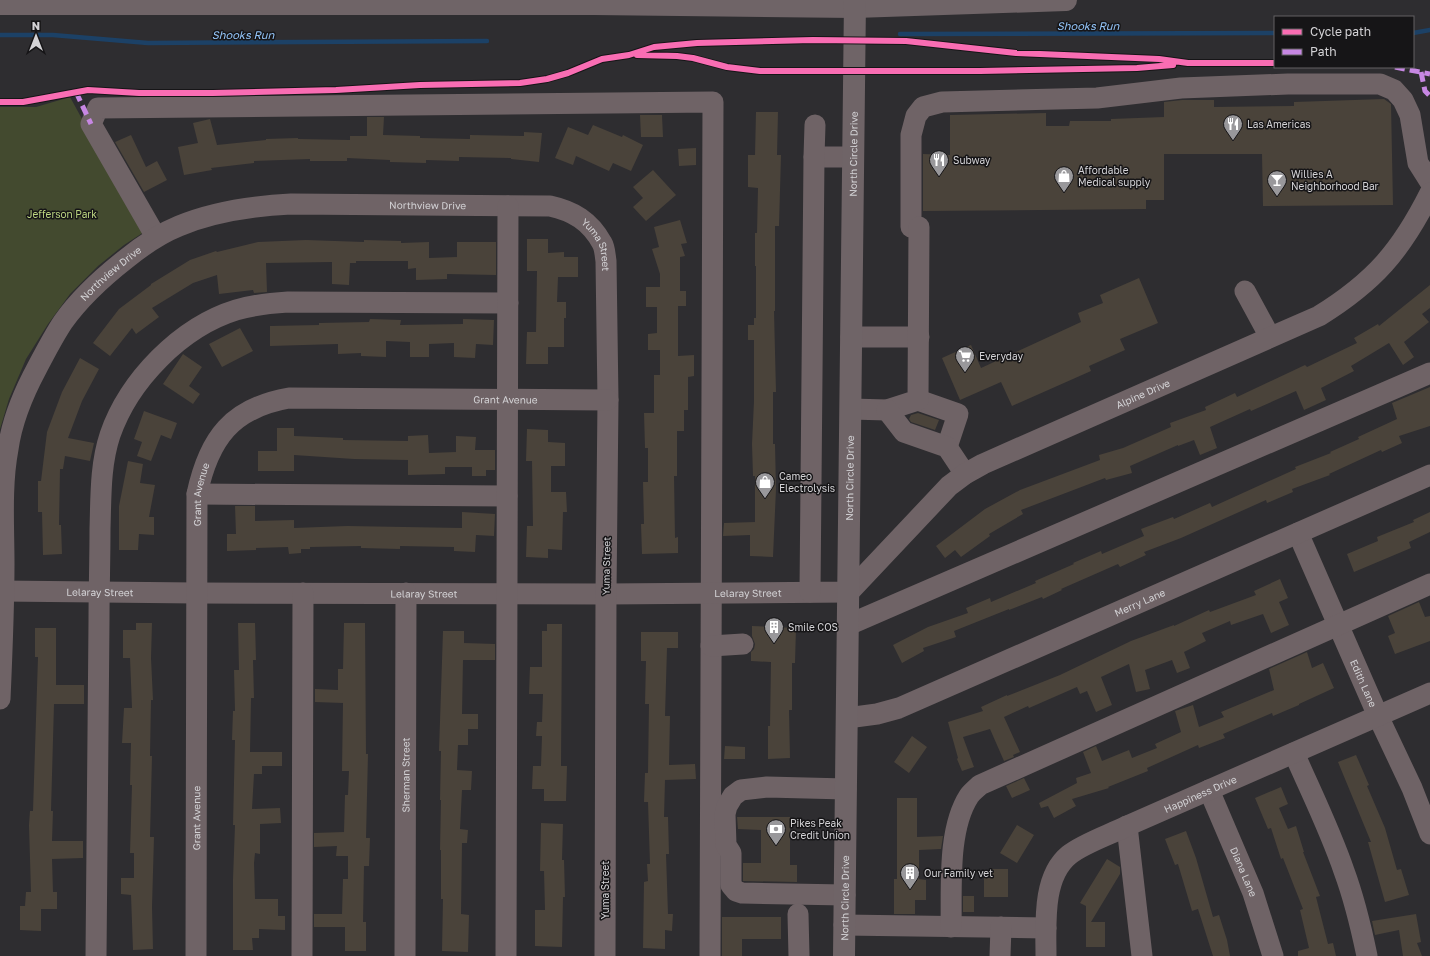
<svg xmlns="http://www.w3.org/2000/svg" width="1430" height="956" font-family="'Golos Text',sans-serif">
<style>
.green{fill:#434a2f}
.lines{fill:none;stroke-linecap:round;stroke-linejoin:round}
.stream{stroke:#1c4166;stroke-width:4.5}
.building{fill:#4a433a}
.minor{stroke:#6f6366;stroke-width:21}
.major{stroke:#6f6467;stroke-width:22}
.quiet{stroke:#c787e3;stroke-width:5;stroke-dasharray:10 5;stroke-linecap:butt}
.cycleway-casing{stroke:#161517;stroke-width:8}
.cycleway{stroke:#f96db3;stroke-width:6}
.labels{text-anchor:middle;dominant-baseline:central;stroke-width:3;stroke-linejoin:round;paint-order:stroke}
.poi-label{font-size:10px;fill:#d3d2d5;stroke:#161517;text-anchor:start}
.street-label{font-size:10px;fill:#d3d2d5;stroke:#161517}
.park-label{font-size:10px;fill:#bcd581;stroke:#161517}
.water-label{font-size:11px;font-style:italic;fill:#93c4f8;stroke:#161517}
</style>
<rect width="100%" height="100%" fill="#2e2d30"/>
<path class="green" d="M70,97L144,232L124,245L98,266L70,294L48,324L26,359L9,399L0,429V107H36Z"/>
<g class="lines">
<path class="stream" d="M1413,33L1430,30
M900,34L1275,33
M0,35H53L148,43L487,41"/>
</g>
<path class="building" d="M1384,99L1391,104L1393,205L1263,206L1262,154H1164V200H1146V209L923,211V154L950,155V115L1046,113V126H1069L1070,121H1111V119L1164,117V102L1182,100H1214V107L1294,106V102Z
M756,112H778L777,155H781L779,226H775V311H774L776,392H773V444H775L776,489L773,557L750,556V535L723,536L724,523L755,522V476H753L752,444L754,401V340H748V325H754V318H756V266H755V233H757L758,188L748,187V155H755Z
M640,115H662L663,137H641Z
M367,117H384L383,135L420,136V138L470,139V135L524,136V132L542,133L539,162L511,159V158L459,157V161L426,160V163L390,162V160L347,158V161H310V159L254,161V163L211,168L212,170L184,175L178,147L198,143L193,123L210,119L217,145L266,140V139L298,138V139L350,140V136H367Z
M593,125L622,137L623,135L643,145L631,171L613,163L609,171L576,156L573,165L555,158L568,127L588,135Z
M131,135L146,167L157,161L167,180L144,192L115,142Z
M696,148V165L679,166L678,149Z
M653,170L676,195L646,221L633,207L643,198L633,187Z
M680,220L687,243L681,244L685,256L680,257V291H686V306H678V356L694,355V376L688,377V410H684V431H677V476H674L675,538L678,537V553L642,554L641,524H644L643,482H648V448H645L644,413H654V375H660V350H648V334L657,333V307H646V287H660V274L652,249L659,247L654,227Z
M527,239H548V253L564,252V257H578V277H558L557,302H566V318H564V347H548V364H526L527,332H536L537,271H527Z
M306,240L364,242V240L401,241V243L429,242V258L457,257V242H496V275L447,274V279L416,280V268L408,269V261H356V263H350L349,285L332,284V262L266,263L267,292L254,293L253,290L219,294L217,275L193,283L152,308L159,317L136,334L132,328L110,356L93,343L119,309L151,285V284L190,260L216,251L217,252L258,242Z
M1139,278L1158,323L1120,339L1125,350L1089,366L1091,371L1012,406L1001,382L960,400L942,358L971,345L981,368L1081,322L1078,313L1103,303L1100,295Z
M1430,285V308L1422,314L1429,322L1404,342L1414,357L1403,365L1389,343L1351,366L1354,371L1321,388L1326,400L1304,410L1296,391L1251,411L1250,409L1210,427L1217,448L1200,455L1194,440L1178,446V445L1130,466L1132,473L1106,480L1105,478L1021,510L1023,514L989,534L990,536L961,557L955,550L945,558L936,546L985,509L1020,490L1100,460L1099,455L1123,448L1171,427L1170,423L1206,410L1205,407L1235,393L1237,397L1305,365L1307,367L1357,343L1354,338L1378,324L1379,326Z
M370,319L401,320L400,325L463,324V319L494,320L493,345L476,344L475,358L454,357V343L429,344V357H410V342L386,341V357L361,356V353L338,354V344L270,346V326L319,325V323L369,322Z
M240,328L253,351L222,367L209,344Z
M183,354L202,367L189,386L200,394L193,404L163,384Z
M80,358L99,369L82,401L68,438L94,443L90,461L65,456L63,469H60L59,525H61L62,554L43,555L42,512H38V481H41L47,432L62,392Z
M1430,387V426L1399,436L1402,443L1382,452L1381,450L1329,474L1330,475L1292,489L1293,492L1267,503L1266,500L1181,538L1144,552L1146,555L1120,567L1118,564L1061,589L1062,590L1043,599L1042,597L1009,610V609L954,631L956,637L923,648L924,651L902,663L893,645L928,627L968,613L966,608L990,598L991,602L1036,583L1035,581L1074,564L1073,563L1101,551L1102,554L1144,536L1141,529L1173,517L1174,519L1210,503L1212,507L1296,469L1295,467L1331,453L1330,452L1359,439L1358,437L1397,419L1392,403Z
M144,411L177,423L171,439L161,435L151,461L137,456L142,442L134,439Z
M918,413L939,420L935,430L911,422L909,419L911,415Z
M277,428H294V436L343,438V440L408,441V436L428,435L429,453L456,452V436L476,437L475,450H495V470H486V476H472V467H445V474L408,475V460L354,459L294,455V471H258V451H277Z
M527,429L548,430V442L565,443V466H551V492H566L567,512H563L562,550L548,549V558L526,557L527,526H533L532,461H526Z
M128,461L143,464L140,483L155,485L149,517H154V535L139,534L138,550H119V506Z
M235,506H255V521L294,520V528L347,526L462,528V512L495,514L494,536L476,535L475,552L454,551V547L400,546V549L361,548V546L310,547V549H301V553L289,554L288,547L256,548V550L227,551V534H236Z
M1430,512V532L1409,542L1411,548L1354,572L1347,554L1378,541L1377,537L1414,522L1413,520Z
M1280,579L1288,598L1279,602L1289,625L1271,633L1263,614L1231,625L1230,621L1202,633L1206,641L1184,652L1190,668L1177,673L1172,660L1145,670L1150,689L1136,692L1129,664L1101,677L1112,705L1096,712L1087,691L1080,694L1077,687L1029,708L1028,706L1004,717L1020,752L1013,755L1014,757L1004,761L990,729L963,737L974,767L962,771L957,759L958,758L948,722L983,711L981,707L1007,695V696L1060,675L1131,641L1174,625V626L1209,610L1210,612L1256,595L1254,591Z
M1419,602L1425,617L1430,616V641L1395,654L1388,636L1395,633L1388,616Z
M136,623H152L151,658L153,700H151L150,756H152L150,837H154L152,907L153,949L133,950L131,895L121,894V878H134V853H130L132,785H130L131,743H122L124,708H132L130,658H123V630H136Z
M238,623H255L256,660H253L254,698H251L250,752H282V766H262V774H254L252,809L280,808L281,823L260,824V854L255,853L254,863L255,899H278V916H285V930L259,929V938H252L253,950H233V879L235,825H233L235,740H232L233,711H235L234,670H239Z
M344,623H365L366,754H368L366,838H370L369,866H364L363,922H366V951H345V927H314V914H342L343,879H348V856H336L337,846L314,847V833L344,832L345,795H348L349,771H342L343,703L315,702V689L338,690V669H343Z
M547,624H562L561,766H567L566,801H544V789H532L533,766H541L542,736H536L537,722H542L543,694H529L530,667H542V631H547Z
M752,626L796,628L795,663H792V710H789L790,758L768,759V726H770L771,662L751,661V652L754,649L755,644L752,636Z
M35,628H56V685H84V704H54L51,811H53L52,841H83V858L52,859L53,892H57V909H41V931L20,930V906H25L26,892H31L29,825L30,811H33L38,657H35Z
M443,631H464V643L495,644V660H463L462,714H478V729H468V745H458L457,770L472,771L471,790H462L460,829L468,830L467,843H462L461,914L469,915L468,952L442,951L443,899H441V850H440L441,800H440L441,751H439Z
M641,632H678V648H667L665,716H670L669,765L695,764L696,779L665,780L664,817H668L669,854H666L668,914H673L672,931L665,930V949L643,948L644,882L648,881L647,864H650L648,802H644L645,773H648L649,704H645L646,661H641Z
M1307,652L1312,668L1323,663L1334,688L1299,704V705L1273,716L1272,713L1223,734L1225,738L1199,748L1198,745L1147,768L1148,771L1108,787L1109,788L1072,799L1076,806L1054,818L1048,806L1041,808L1039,803L1077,783L1076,778L1091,773L1083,752L1096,746L1102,761L1129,750L1132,758L1157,748L1155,744L1181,732L1175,711L1193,705L1199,727L1224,717L1221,712L1274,690L1269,669Z
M912,736L927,747L909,773L894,762Z
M725,746L745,747V759H724Z
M1356,755L1369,785L1367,786L1385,828L1397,870L1401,869L1409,895L1385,902L1368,842H1371L1338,762Z
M1024,778L1030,790L1012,798L1006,786Z
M1281,787L1288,804L1279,808L1288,829L1296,826L1304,852H1303L1320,896L1316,897L1328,944L1333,943L1336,956H1298V951L1309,948L1300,910L1303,909L1283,858L1281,859L1271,828L1268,829L1255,798Z
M897,798H917V837L943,836L941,849L919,850V879L926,880V900H915V914H894V879H897Z
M737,817H790V865H797V882L743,881V863H761V830L738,829Z
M541,823L563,824L562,860H564L565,897H563L562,947L535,946V910H545L544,871H540Z
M1017,825L1034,835L1017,863L1000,853Z
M1186,831L1196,858L1213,917L1219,915L1227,940L1230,956H1213L1198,909L1192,911L1178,864L1175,865L1165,839Z
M1107,859L1120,867V874L1091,922H1105V947H1086V906L1080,903Z
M992,869H1008V897H984V878H992Z
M963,896H974V912H963Z
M1416,914L1421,942L1417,943L1422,956H1403L1399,930L1375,935L1372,921Z
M722,917H781V939H742V956H722Z"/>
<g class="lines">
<g class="minor">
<path d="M814,157H853"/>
<path d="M911,227V135L916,116L923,107L942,102L1097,98L1181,88L1288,84H1380L1394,90L1403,100L1410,115L1418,163L1430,182"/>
<path d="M156,237L91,124L98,108L713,102L710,956"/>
<path d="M1245,291L1270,337"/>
<path d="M851,337H919"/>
<path d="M918,400L958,414L947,447"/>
<path d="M851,409L887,410L918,400L919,227"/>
<path d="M887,410L904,432L947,447L965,474"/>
<path d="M197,494L507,496"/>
<path id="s1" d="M1298,533L1378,716L1412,788L1430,834"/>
<path id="s2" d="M0,591L197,593L606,594L849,592L949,486L965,474L983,464L1319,316C1374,282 1401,251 1430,193"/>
<path d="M810,592L814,157L815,125"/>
<path d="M848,625L1430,373"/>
<path d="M711,646L743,644"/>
<path id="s3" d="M0,699C2,654 4,609 4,564C4,526 1,486 8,449C12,420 23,394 37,368C45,353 53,337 63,322C80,298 103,277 126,259C142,246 159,234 179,226C215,211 253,206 291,204L550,206C573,211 590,221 602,243C605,248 605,255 606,261L608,400L606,594L605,956"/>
<path id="s4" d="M847,718L877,714L899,708L1430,475"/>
<path d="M1294,753C1311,792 1330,830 1344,871C1354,898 1361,927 1367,956"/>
<path id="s5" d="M1209,790L1253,893L1273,956"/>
<path d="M1127,826L1142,956"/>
<path d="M845,895L742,893L736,891L731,885V853L726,845L725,814L727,806L733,796L741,790L767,787L846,789"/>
<path d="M798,914L799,956"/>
<path d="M844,925L1046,928"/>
<path d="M951,927C952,888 947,830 969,796C972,792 976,789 980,785L1430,584"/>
<path d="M96,956C97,844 98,732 99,621C99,590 100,560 100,529C101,498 100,465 110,435C129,380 181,327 236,310C253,305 271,303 288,302L508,303"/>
<path id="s6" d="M196,956L197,494C209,438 232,408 289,398L608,400"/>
<path d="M302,956L303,593"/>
<path id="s7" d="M405,956L406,593"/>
<path d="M506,956L508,206"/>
<path d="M1000,956L1001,927"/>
<path id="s8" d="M1046,956C1046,924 1042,877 1069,855C1082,844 1111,834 1127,826L1430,693"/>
</g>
<g class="major">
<path d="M0,4H594L855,7L1066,0"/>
<path id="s9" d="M844,956L855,0"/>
</g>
<path class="quiet" d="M1395,67L1430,74
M1421,72L1425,91L1430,96
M76,92L91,124"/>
<defs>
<path id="cycleway" d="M637,55L677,56L693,58L727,67L760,71H980L1137,68L1173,65
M0,102H23L88,90L139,93H213L336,90L420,85L520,83L547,79L568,73L602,59L629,55L654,47L697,43L813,40L906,41L1016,53L1159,59L1188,63H1275"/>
</defs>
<use href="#cycleway" class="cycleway-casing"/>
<use href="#cycleway" class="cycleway"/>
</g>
<defs>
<symbol id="restaurant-pin" viewBox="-11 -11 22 30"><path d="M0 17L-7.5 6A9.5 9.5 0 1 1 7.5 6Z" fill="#99989b" stroke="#161517"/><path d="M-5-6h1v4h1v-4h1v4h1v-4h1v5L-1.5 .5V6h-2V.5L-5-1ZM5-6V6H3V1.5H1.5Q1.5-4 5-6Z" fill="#fff"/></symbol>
<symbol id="shop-pin" viewBox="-11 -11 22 30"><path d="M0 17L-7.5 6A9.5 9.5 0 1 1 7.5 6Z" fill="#99989b" stroke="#161517"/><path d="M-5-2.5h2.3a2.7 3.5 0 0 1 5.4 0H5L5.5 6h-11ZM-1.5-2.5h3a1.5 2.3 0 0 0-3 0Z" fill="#fff"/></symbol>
<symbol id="bar-pin" viewBox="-11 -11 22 30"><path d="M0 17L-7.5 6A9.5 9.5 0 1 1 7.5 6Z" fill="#99989b" stroke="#161517"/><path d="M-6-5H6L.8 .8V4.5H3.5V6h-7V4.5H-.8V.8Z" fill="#fff"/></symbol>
<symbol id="supermarket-pin" viewBox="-11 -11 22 30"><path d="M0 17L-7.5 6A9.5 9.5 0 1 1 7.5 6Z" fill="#99989b" stroke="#161517"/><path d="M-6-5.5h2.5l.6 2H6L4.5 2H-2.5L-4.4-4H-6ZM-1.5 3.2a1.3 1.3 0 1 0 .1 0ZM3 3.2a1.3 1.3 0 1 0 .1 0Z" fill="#fff"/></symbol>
<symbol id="building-pin" viewBox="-11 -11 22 30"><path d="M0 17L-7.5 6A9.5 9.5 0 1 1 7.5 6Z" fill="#99989b" stroke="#161517"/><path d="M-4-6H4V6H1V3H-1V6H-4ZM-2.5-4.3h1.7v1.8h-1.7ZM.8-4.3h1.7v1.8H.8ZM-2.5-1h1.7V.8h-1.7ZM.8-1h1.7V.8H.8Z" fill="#fff"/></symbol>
<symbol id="bank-pin" viewBox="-11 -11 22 30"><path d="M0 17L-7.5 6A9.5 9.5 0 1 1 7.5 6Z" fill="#99989b" stroke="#161517"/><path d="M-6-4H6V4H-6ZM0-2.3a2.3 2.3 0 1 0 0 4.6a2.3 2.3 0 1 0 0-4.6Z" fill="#fff"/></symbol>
</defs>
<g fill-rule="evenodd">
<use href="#restaurant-pin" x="1222" y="113" width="22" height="30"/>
<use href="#restaurant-pin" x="928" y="149" width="22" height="30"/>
<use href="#shop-pin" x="1053" y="165" width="22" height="30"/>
<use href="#bar-pin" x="1266" y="169" width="22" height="30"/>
<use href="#supermarket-pin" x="954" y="345" width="22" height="30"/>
<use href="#shop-pin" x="754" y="471" width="22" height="30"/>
<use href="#building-pin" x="763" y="616" width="22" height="30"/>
<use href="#bank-pin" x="765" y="818" width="22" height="30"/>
<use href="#building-pin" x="899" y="862" width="22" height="30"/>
</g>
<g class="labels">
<g class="poi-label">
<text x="1247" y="124">Las Americas</text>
<text x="953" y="160">Subway</text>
<text x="1078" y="170">Affordable<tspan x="1078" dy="12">Medical supply</tspan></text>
<text x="1291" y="174">Willies A<tspan x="1291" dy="12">Neighborhood Bar</tspan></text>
<text x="979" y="356">Everyday</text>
<text x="779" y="476">Cameo<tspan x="779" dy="12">Electrolysis</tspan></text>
<text x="788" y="627">Smile COS</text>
<text x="790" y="823">Pikes Peak<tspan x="790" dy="12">Credit Union</tspan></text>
<text x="924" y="873">Our Family vet</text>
</g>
<g class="street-label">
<text stroke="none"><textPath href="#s9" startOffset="802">North Circle Drive</textPath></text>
<text stroke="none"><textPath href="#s3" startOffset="793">Northview Drive</textPath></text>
<text stroke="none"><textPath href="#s3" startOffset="981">Yuma Street</textPath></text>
<text stroke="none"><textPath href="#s3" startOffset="458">Northview Drive</textPath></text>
<text stroke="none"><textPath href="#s2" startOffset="1210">Alpine Drive</textPath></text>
<text stroke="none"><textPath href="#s6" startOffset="822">Grant Avenue</textPath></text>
<text stroke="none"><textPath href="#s9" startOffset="478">North Circle Drive</textPath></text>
<text stroke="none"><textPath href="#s6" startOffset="462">Grant Avenue</textPath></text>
<text transform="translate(606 566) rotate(-89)">Yuma Street</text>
<text stroke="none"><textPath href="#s2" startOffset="100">Lelaray Street</textPath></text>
<text stroke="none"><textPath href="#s2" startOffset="748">Lelaray Street</textPath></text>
<text stroke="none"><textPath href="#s2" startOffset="424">Lelaray Street</textPath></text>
<text stroke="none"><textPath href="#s4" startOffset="316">Merry Lane</textPath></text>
<text stroke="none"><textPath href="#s1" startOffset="164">Edith Lane</textPath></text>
<text stroke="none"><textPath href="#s7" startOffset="181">Sherman Street</textPath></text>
<text stroke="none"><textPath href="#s8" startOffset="252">Happiness Drive</textPath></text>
<text stroke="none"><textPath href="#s6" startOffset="138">Grant Avenue</textPath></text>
<text stroke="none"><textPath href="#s5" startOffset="89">Diana Lane</textPath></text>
<text transform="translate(605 890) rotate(-90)">Yuma Street</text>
<text stroke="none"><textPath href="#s9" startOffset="58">North Circle Drive</textPath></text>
</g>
<g class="park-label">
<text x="62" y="214">Jefferson Park</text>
</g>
<g class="water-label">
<text x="1088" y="25">Shooks Run</text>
<text x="243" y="34">Shooks Run</text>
</g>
</g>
<rect x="1274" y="16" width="140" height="52" fill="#161517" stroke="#626163"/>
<rect x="1282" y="29" width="20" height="6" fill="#f96db3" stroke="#626163"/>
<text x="1310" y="36" font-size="12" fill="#d3d2d5">Cycle path</text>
<rect x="1282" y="49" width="20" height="6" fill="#c787e3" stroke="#626163"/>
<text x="1310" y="56" font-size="12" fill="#d3d2d5">Path</text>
<g transform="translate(36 36)" stroke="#161517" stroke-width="3" paint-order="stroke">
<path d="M0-3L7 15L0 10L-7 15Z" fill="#d3d2d5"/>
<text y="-6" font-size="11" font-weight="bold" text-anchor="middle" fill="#d3d2d5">N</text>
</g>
</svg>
